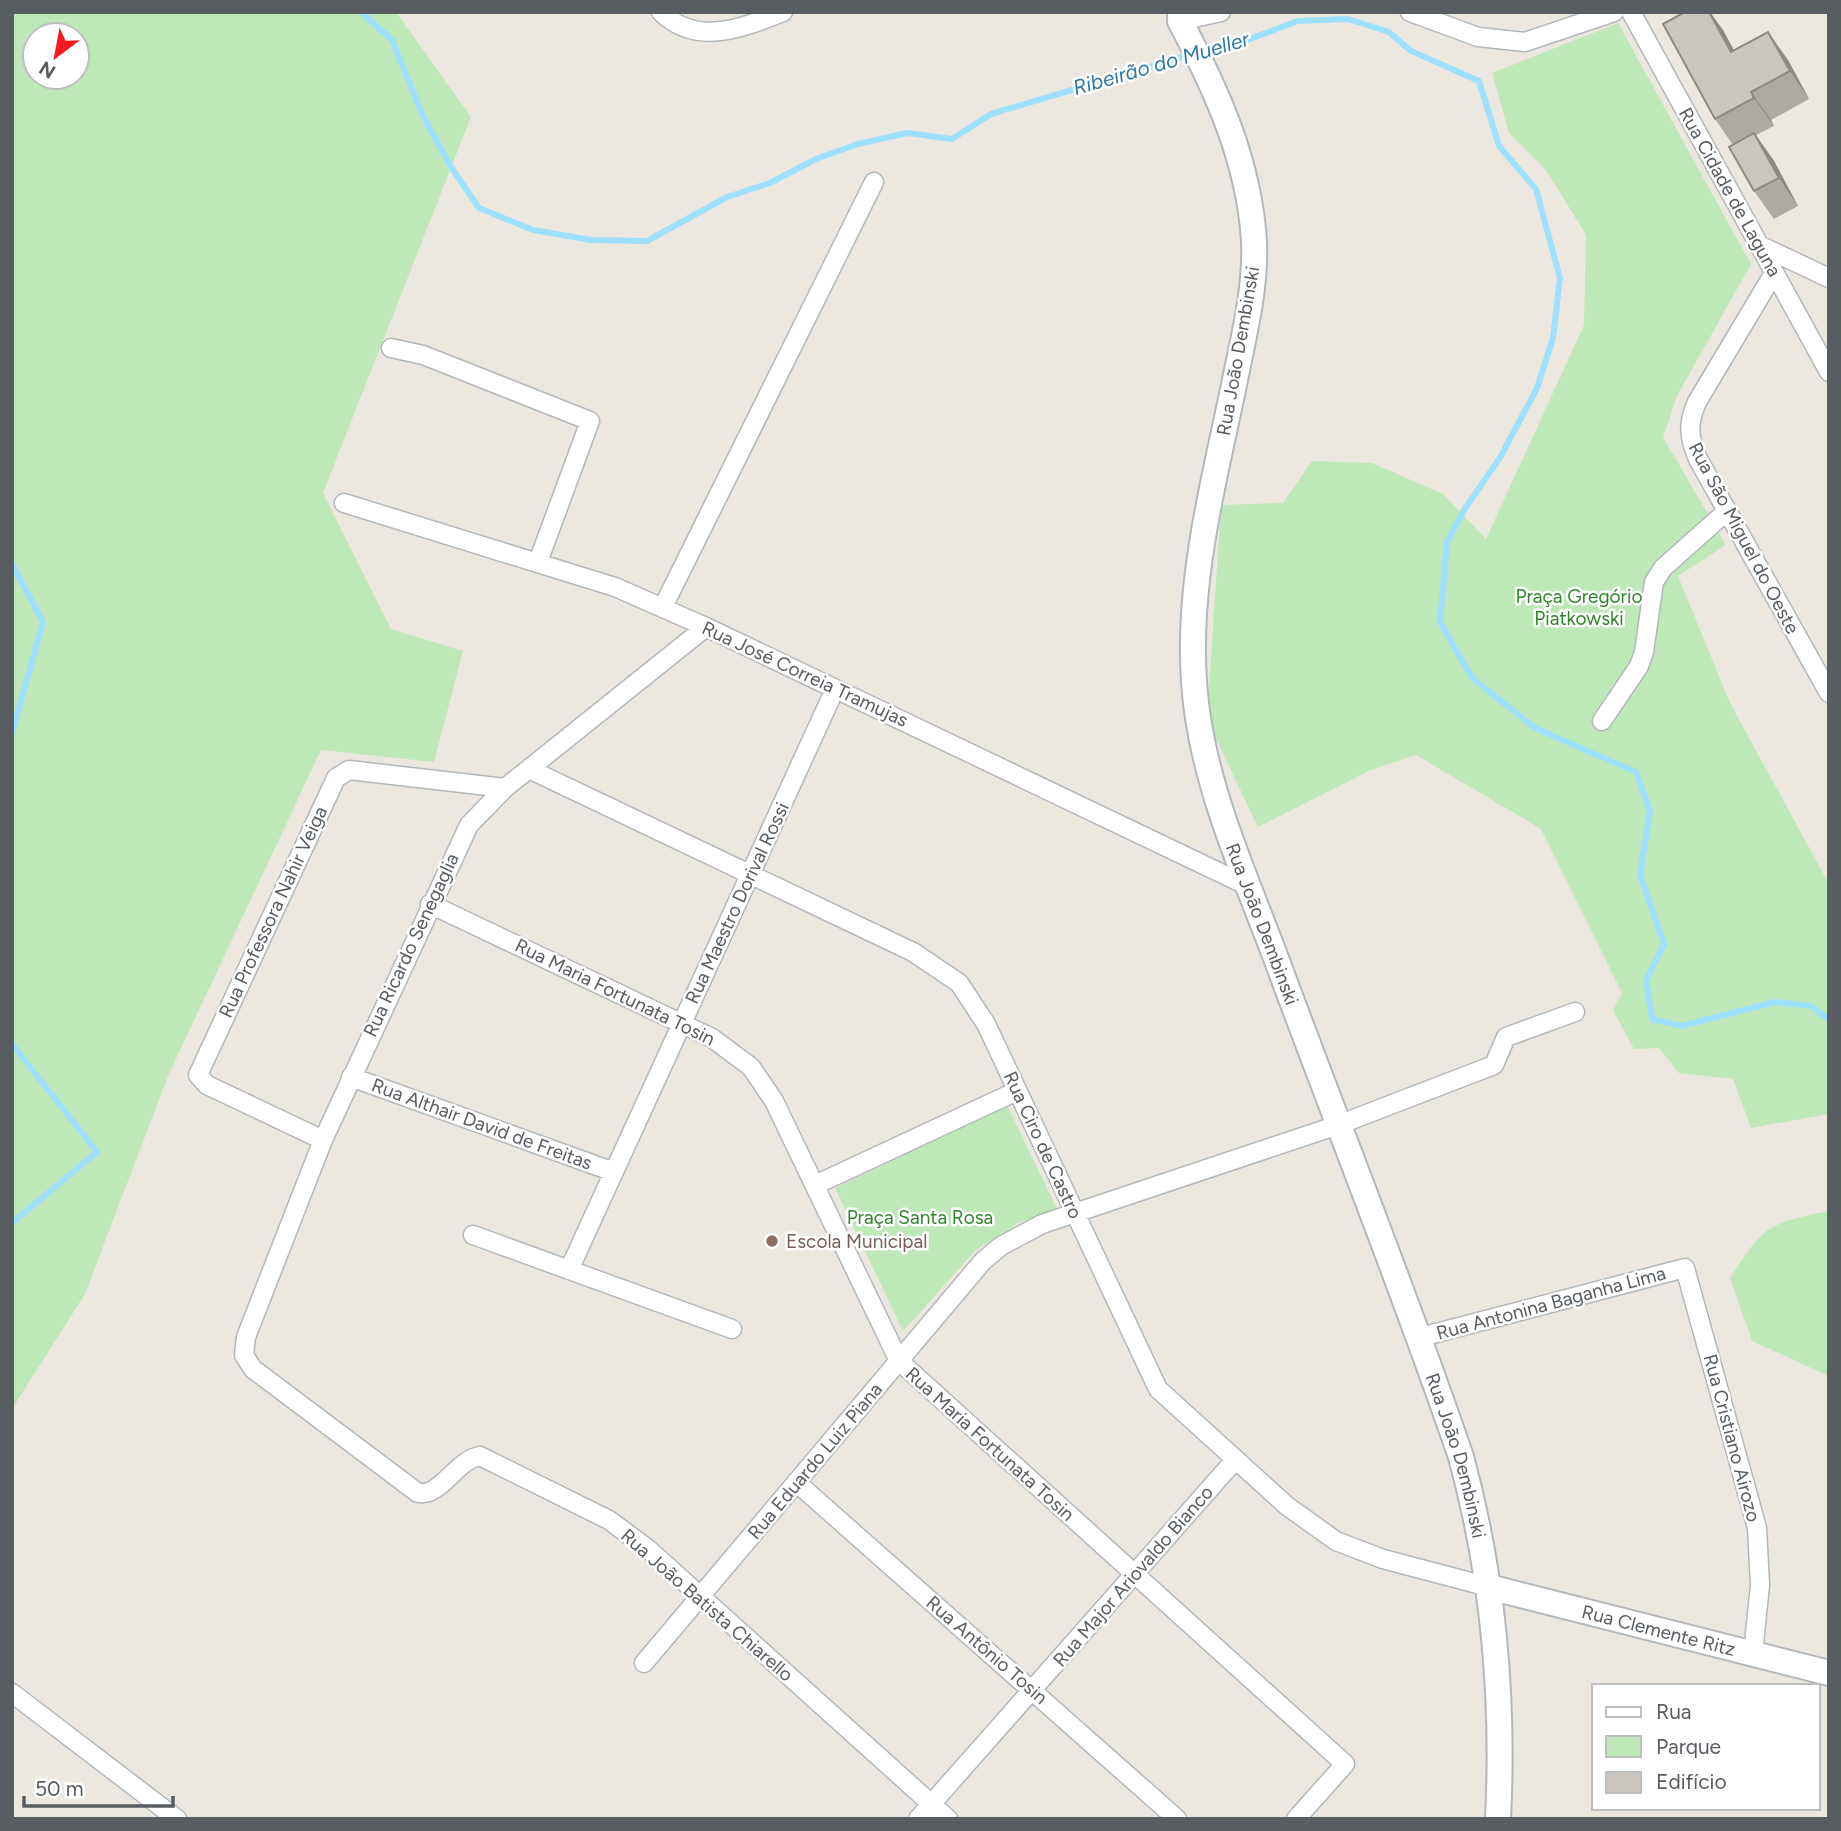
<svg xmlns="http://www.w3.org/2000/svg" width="1841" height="1831" font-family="Figtree,sans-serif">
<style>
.green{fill:#bee8b8;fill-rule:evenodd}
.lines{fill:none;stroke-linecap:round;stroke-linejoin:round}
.stream{stroke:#9de0ff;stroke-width:6}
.street-casing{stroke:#b2b7bb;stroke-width:21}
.secondary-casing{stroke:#b3b8be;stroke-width:28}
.street{stroke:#fff;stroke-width:18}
.secondary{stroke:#fff;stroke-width:24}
.wall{fill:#aea9a3}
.shaded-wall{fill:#8d8a85}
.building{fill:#cac5be;stroke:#8d8a85;stroke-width:2}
.education-dot{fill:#8d6e63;stroke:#fff;stroke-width:2.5}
.labels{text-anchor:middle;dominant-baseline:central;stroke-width:5;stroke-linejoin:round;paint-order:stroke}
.street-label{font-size:19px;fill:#585d62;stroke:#fff}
.park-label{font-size:19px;fill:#32852c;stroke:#fff}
.education-label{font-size:19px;fill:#785e54;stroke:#fff;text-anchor:start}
.water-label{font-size:21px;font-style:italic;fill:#2e77a7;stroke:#fff}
</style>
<rect width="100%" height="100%" fill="#ede8df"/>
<path class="green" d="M12,12H396L471,117L323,493L391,629L463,651L434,762L321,750L168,1076L85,1294L12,1409ZM77,35V77H35V35Z
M1618,23L1751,264L1677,396L1663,437L1726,545L1678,576L1730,703L1829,884V1114L1751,1128L1733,1079L1679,1073L1659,1048L1634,1049L1613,1010L1622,993L1541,829L1416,755L1371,770L1258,827L1207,720L1221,505L1283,503L1312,461L1372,463L1443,494L1486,539L1584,325L1586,235L1546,170L1509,133L1492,73Z
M1007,1105L1057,1209L1018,1223L976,1250L903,1331L835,1188Z
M1829,1211V1376L1752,1341L1730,1278C1765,1224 1767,1224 1829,1211Z"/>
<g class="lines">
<path class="stream" d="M361,12L392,40L423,116L451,167L479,208L533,230L591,240L647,241L727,197L770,183L816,159L858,144L907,133L952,139L991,114L1189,55
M1203,52L1234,45L1298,21L1348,19L1389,32L1411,51L1479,81L1499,146L1536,189L1560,278L1553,338L1537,388L1501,456L1464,510L1447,542L1440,622L1472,678L1535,728L1636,772L1650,811L1640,875L1664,944L1646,980L1652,1019L1681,1026L1775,1002L1811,1006L1829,1020
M12,564L43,622L12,733
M12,1044L97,1152L12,1223"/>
<defs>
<path id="street" d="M661,12C697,47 742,28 783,12
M1410,12L1478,37L1525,42L1614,12
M1631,12L1829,372
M1180,21L1221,12
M1759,245L1829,278
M1774,273L1697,402C1687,424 1689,438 1698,459L1829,693
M391,348L423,355L590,421L538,562
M344,503L615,587L706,627L1250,887
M663,607L874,182
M706,627L505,788L469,825L323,1140L246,1337L244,1355L253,1369L418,1493C441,1497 456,1460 480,1456L609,1520L648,1549L948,1819
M1602,721L1639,666L1644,652L1654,582L1663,568L1727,511
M529,769L913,952L959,983L986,1024L1158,1389L1287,1506L1336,1541L1383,1559L1489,1587
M430,904L712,1038L751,1067L774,1101L899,1361L1345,1764L1296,1819
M351,1077L614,1172
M323,1140L207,1085L198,1075L336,778L349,770L505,788
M815,1185L1017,1091
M473,1235L732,1329
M569,1270L835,689
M1417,1338L1685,1268L1757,1528L1760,1585L1753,1653
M796,1482L1177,1819
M644,1663L983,1261L1001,1246L1042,1224L1338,1125L1494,1065L1506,1037L1575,1012
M12,1693L177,1819
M918,1819L1235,1460"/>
<g id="secondary">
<path id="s1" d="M1180,12V21C1217,91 1249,161 1254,241C1256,286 1245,331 1236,375C1213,489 1180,602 1198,718C1211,804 1250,887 1280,969C1340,1131 1405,1293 1461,1457C1493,1574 1504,1698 1498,1819"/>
<path id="s2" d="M1489,1587L1829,1673"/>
</g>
</defs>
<use href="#street" class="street-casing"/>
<use href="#secondary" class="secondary-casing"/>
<use href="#street" class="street"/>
<use href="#secondary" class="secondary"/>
</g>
<path class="wall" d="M1723,30L1734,51L1788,60L1809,99L1771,120L1774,126L1756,135L1774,161L1798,206L1774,219L1754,191L1733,145L1715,119Z"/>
<path class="shaded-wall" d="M1709,12H1710L1723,30L1750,80L1731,52Z
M1768,32L1788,60L1809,99L1790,71Z
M1751,92L1771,120L1774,126L1754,98Z
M1754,133L1774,161L1798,206L1779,178Z"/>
<path class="building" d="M1685,12H1709L1731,52L1768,32L1790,71L1751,92L1754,98L1715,119L1663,24Z
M1754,133L1779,178L1754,191L1729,147Z"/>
<circle class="education-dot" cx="772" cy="1241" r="7"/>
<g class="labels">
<g class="street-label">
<text transform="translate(1730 192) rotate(61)">Rua Cidade de Laguna</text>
<text transform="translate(1238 351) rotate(-80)">Rua João Dembinski</text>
<text transform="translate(1744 538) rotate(62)">Rua São Miguel do Oeste</text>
<text transform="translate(805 674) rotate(25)">Rua José Correia Tramujas</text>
<text transform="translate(737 903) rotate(-65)">Rua Maestro Dorival Rossi</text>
<text transform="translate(273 912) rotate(-65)">Rua Professora Nahir Veiga</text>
<text stroke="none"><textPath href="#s1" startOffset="942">Rua João Dembinski</textPath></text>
<text transform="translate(411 945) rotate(-65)">Rua Ricardo Senegaglia</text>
<text transform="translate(615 992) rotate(26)">Rua Maria Fortunata Tosin</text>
<text transform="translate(482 1124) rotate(20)">Rua Althair David de Freitas</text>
<text transform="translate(1043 1145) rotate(65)">Rua Ciro de Castro</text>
<text transform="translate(1551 1303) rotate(-15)">Rua Antonina Baganha Lima</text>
<text transform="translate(1732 1438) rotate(75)">Rua Cristiano Airozo</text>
<text transform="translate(990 1444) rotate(42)">Rua Maria Fortunata Tosin</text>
<text stroke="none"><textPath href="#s1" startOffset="1508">Rua João Dembinski</textPath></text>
<text transform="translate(815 1461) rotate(-50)">Rua Eduardo Luiz Piana</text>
<text transform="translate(1133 1576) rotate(-49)">Rua Major Ariovaldo Bianco</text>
<text transform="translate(707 1605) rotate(41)">Rua João Batista Chiarello</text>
<text stroke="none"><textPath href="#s2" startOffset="175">Rua Clemente Ritz</textPath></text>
<text transform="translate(987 1650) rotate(41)">Rua Antônio Tosin</text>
</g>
<g class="park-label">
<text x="1579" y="596">Praça Gregório<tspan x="1579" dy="22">Piatkowski</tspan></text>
<text x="920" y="1217">Praça Santa Rosa</text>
</g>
<g class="education-label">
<text x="786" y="1241">Escola Municipal</text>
</g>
<g class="water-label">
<text transform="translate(1161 63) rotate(-16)">Ribeirão do Mueller</text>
</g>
</g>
<rect width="1841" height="1831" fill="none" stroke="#585d62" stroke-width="28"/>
<rect x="1592" y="1684" width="228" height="126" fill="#ffffff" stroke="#bcbec0" stroke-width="2"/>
<rect x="1606" y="1707" width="35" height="10" fill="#ffffff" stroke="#bcbec0" stroke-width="2"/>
<text x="1656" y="1719" font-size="21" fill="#585d62">Rua</text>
<rect x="1606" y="1736" width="35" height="21" fill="#bee8b8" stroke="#bcbec0" stroke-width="2"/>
<text x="1656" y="1754" font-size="21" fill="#585d62">Parque</text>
<rect x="1606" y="1772" width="35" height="21" fill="#cac5be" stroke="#bcbec0" stroke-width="2"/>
<text x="1656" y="1789" font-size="21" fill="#585d62">Edifício</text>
<g transform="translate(56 56) rotate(212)"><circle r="33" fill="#ffffff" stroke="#bcbec0" stroke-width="2"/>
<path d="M0-5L12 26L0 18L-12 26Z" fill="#f91822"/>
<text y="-10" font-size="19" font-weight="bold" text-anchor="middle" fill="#585d62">N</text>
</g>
<path d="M24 1796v10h149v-10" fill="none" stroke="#585d62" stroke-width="3.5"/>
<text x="35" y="1796" font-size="21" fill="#585d62" stroke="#ffffff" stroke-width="5" paint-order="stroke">50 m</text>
</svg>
